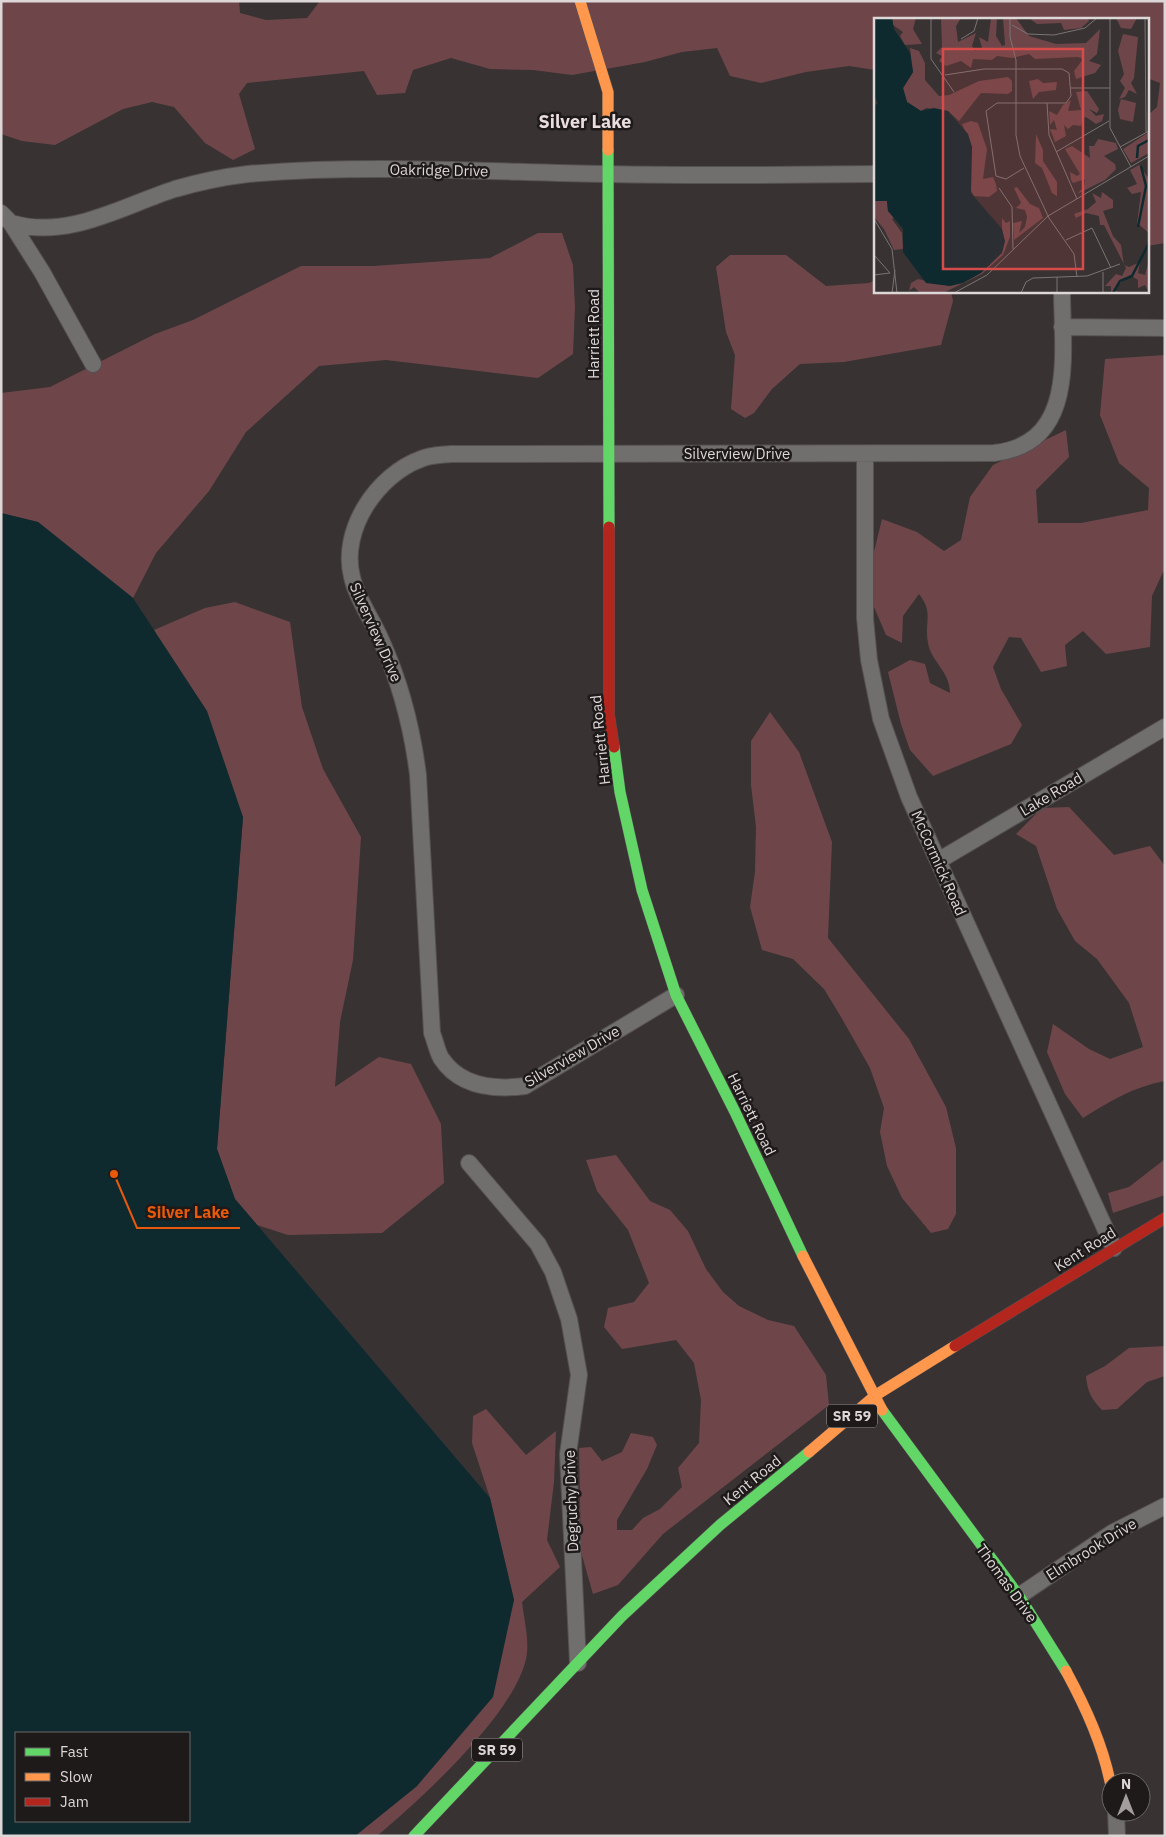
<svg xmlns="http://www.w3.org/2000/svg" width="1166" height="1837" font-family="'IBM Plex Sans',sans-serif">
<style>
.green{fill:#6e4649}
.water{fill:#0e2a2f;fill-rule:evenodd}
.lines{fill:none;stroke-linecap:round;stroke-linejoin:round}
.street-casing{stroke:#555051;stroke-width:18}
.fast-casing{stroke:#555051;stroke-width:12}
.slow-casing{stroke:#555051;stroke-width:12}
.jam-casing{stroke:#555051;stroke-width:12}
.street{stroke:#716e6e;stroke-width:16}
.fast{stroke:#63d668;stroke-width:11}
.slow{stroke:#ff974d;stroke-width:11}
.jam{stroke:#b3261e;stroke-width:11}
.labels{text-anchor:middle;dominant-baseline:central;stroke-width:5;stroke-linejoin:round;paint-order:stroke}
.shield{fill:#1e1a1a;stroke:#a49e9f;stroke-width:1}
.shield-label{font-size:14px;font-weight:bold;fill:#ded7d8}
.street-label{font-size:15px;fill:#ded7d8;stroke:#1e1a1a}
.quarter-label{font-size:18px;font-weight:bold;fill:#e9ddde;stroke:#1e1a1a}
.inset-river{fill:none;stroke:#0e2a2f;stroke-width:2.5}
.inset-road{fill:none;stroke:#7a7475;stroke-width:1}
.view{fill:#d84b4b;fill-opacity:0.15;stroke:#d84b4b;stroke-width:2.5}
.inset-edge{fill:none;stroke:#ded7d8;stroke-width:2.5}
.leader{fill:none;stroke:#e8590c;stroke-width:2}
.callout-dot{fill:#e8590c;stroke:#1e1a1a;stroke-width:2}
.callout-label{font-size:16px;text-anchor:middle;font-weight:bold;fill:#e8590c;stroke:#1e1a1a;stroke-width:5;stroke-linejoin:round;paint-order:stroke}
</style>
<rect width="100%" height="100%" fill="#383233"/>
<path class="green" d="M1,1H239L240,13L266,20L307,18L320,1H1165V243L1147,246V116L1157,107L1160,83L1147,78V19H875V70L849,66L806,72L761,83L730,76L717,48L682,52L645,62L572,75L533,70L490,69L451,58L413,70L405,93L377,95L364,71L247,83L239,94L255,149L233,160L205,143L174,107L152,102L123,109L55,145L22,141L1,134Z
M538,233H562L573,265L575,307L573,354L538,378L386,360L319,366L246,432L209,491L156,553L133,598L38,522L1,513V393L50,387L155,334L193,320L301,266H373L490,258Z
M730,255H786L826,286L869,283L875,280V291H951L953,301L941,345L844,362L800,364L772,389L754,413L745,418L731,409L735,355L726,332L716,267Z
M1165,355V571L1163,572L1152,596L1150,647L1106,654L1083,631L1065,645L1067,666L1041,672L1021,638L1009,637L993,667L1001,689L1022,725L1011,744L933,776L910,750L901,724L888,672L910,660L925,664L930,683L950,693C950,671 931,662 928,643C924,621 934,613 919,594L903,616L902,643L886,635L874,607L871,564L882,519L917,532L944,551L961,540L970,497L993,465L1066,430L1069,457L1036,490L1038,523H1081L1148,510L1149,488L1119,463L1100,415L1105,359Z
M235,602L290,622L302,707L323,769L361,837L353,960L340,1022L335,1087L379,1057L411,1064L441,1124L444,1183L382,1233L288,1235L257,1225L235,1199L217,1149L243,817L154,630L205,608Z
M770,712L799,752L832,842L828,938L909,1039L946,1107L956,1148V1214L948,1229L931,1233L902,1198L887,1166L880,1132L884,1108L870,1068L841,1017L824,989L793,959L762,950L750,907L755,872L756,827L751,785V741Z
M1069,807L1114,855L1150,846L1165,866V1081C1133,1087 1110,1101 1083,1118L1065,1094L1047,1052L1053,1024L1089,1049L1110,1059L1143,1047L1129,1003L1097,959L1075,941L1057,909L1036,846L1016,834L1042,808Z
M616,1155L650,1201L670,1210L688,1231L706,1269L723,1292L739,1306L768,1320L794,1326L826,1375L829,1405L663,1534L618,1585L593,1594L581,1552L579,1448L591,1447L602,1461L622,1452L631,1433L653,1437L657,1445L647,1469L617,1520V1530H632L643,1518L660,1509L682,1487L678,1468L699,1443L701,1400L694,1363L676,1340L622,1349L604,1327L608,1308L634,1302L649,1283L628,1230L597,1191L586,1160Z
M1165,1159V1195L1113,1213L1108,1193L1129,1187Z
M1165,1346V1376L1147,1382L1117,1409L1102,1410C1092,1400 1087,1391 1086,1376L1105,1366L1129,1348Z
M486,1409L526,1455L556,1431L554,1482L547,1540L560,1567L522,1602C524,1619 530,1642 526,1659C514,1714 421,1799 377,1836H355L417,1786L514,1600L490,1498L472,1443L473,1416Z"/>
<path class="water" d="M1,513L38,522L133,598L207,711L243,817L217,1149L235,1199L490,1498L514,1600L493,1697L417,1786L355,1836H1ZM16,1733H189V1821H16Z"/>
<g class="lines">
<defs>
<path id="street" d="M1,213L11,223L42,272L93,364
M11,223C68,240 122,206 175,189C199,182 223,177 248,174C368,164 488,172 607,174C696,176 786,175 875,174
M1062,327L1165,328
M865,454V618L869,660L881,719L909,797L1114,1248
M938,861L1165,727
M676,995L525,1086C494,1090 460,1087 441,1058C437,1051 435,1040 432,1033L418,775C412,727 401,684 381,640C372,619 357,599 352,577C340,530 377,475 421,459C430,455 442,455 451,454L994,453C1078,444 1062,352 1062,291
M469,1163L538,1244L553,1272L569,1319L579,1375L568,1454L578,1663
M1019,1596L1112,1533L1165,1506
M1116,1812L1117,1836"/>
<path id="fast" d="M608,150L609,527
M614,747L620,792L642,890L676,995L735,1112L803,1256
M882,1410L1019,1596L1066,1671
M414,1836L622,1616L720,1525L809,1452"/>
<path id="slow" d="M580,1L608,92V150
M803,1256L882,1410
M809,1452L876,1395L955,1346
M1066,1671C1086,1708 1103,1745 1111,1786"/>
<path id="jam" d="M609,527V715L614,747
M955,1346L1165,1218"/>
</defs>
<use href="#street" class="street-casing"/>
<use href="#fast" class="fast-casing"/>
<use href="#slow" class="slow-casing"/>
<use href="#jam" class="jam-casing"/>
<use href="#street" class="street"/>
<use href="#fast" class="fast"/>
<use href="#slow" class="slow"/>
<use href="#jam" class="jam"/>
</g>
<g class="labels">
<g class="shield">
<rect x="827" y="1404.5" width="50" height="23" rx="4"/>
<rect x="472" y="1738.5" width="50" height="23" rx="4"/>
</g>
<g class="shield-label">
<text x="852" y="1416">SR 59</text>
<text x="497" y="1750">SR 59</text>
</g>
<g class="street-label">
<text transform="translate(439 170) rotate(1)">Oakridge Drive</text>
<text transform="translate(593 334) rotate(-90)">Harriett Road</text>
<text x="737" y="453">Silverview Drive</text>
<text transform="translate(376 632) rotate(66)">Silverview Drive</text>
<text transform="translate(600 740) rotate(-96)">Harriett Road</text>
<text transform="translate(1051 794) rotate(-31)">Lake Road</text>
<text transform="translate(939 863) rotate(66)">McCormick Road</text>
<text transform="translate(572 1056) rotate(-30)">Silverview Drive</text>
<text transform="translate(752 1114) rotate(64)">Harriett Road</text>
<text transform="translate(1085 1249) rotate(-32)">Kent Road</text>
<text transform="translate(752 1480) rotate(-39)">Kent Road</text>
<text transform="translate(571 1501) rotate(-92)">Degruchy Drive</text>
<text transform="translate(1091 1549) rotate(-32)">Elmbrook Drive</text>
<text transform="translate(1007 1583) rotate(54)">Thomas Drive</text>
</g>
<g class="quarter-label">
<text x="585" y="121">Silver Lake</text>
</g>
</g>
<g transform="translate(874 18)">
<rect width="275" height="275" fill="#383233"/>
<path d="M18,0H42L39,11L48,26L31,27L26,18L29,14L19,7ZM67,0H87L82,8L84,24L102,15L98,28L101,33L108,30L105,19L114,24L117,0H123L122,18L128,28L131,27L129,0H142L155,18L182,26L212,25L226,11L223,36L215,43L227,47L221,55L202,61L200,53L209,41L204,39L161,41L155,36L138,40L123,38L118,42L99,41L97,50L87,43L72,48L65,43L68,38L62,35L68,29ZM155,0H214L215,3L207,10L190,12L187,5L163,6ZM242,0H263L257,11L247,10ZM249,16L264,19L260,60L257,65L263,76L255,72L251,79L245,81L251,70L246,63L250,56L244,33ZM36,30L45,33L51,45V62L65,78L75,77L105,63L134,59L138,63V73L134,76L107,75L85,103L74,93L52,90L47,93L33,84L29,70L39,54ZM164,61L169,65L183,64L182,72L165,74L159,81L155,63ZM213,73L225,91L223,95L215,91L222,98L230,96L228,103L222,106L212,99L209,100L207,108L199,107L194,111L190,107L192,118L181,124L176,111L183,112L180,102L176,107L175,93L183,97L189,87L197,82L194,93L207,92L202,74ZM247,81L262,85L259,104L246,101L244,92ZM97,103L104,105L113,131L109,161L119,159L122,166L123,173L115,179L100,178L95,169L98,129L88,106ZM275,114V135L257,145L249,131ZM162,116L169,132V143L183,164V178L178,175L168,150L161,145ZM224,121L242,125L244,131L230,138L241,146L242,151L231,162L203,176L210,169L211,161L199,165L197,162L196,154L203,158L206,156L191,131L198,128L216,140L215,128H220ZM265,147L275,161V215L263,205L267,174L258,176L253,170L263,166L256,152ZM143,169L156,186L165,190L169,200L140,222L139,205L148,203L145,215L151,209L153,199L151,192L142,190L147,185L140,170ZM228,174L239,182V190L229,193L239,218L247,227L250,247L255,249L266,244L264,255L271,257L275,242V274L271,267L264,270V262L256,257L242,269V273L247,275H237V268H231L242,256L248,258L252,250L230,207H226L225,198L212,195L202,200L200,196L214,191L222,184L218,175L227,180ZM0,183H13L14,193L21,199L18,201L28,215L29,231L20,232L10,211L0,199ZM128,200L132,205L136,203V219L129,237L108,256L71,274L46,275L40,269L35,273L37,265L44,261L76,268L128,211Z" fill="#6e4649"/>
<path d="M0,0H18L20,11L36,35L39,54L29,70L33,84L47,93L60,90L74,93L94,116L98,129L97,175L128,211L131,223L128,235L107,255L89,265L76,268L52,265L29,234V211L14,193L13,183H0V88L4,85L0,78Z" fill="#0e2a2f"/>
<path class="inset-river" d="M263,140L264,128L275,122M264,209L272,168L267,148M239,275L246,263L258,258L275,225"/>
<path class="inset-road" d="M57,0V41L80,74M136,0V19L142,42V117L146,138L175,200L200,236L203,259M236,0V110L257,149M271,0L272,114M138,7L154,16L180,17L211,10L223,0M87,21L100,13L104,0M71,57L110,51H188L195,55L197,78L192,85H123L112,93L122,158L132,161L150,150M197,70H236M173,85L175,117L203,181M246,129L275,113M182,134L235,103M125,170L138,189L139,231M0,201L18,231L23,275M192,222L218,210L237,250M0,237L16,255M229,254V275M0,257L16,255M18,275L21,252M80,275L113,257L174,198L275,138M147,275L152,264L159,260L213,258L246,246M183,275V259"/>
<path class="view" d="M69,31H209V251H69Z"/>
<rect width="275" height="275" class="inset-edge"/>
</g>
<path class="leader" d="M114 1174L137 1228H240"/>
<circle class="callout-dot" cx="114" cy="1174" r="5"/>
<g class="callout-label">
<text x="188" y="1218">Silver Lake</text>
</g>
<rect width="1166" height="1837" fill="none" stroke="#ded7d8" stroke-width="5"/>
<rect x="15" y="1732" width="175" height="90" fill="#1e1a1a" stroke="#6b6666"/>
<rect x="25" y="1748" width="25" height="8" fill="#63d668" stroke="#6b6666"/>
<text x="60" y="1757" font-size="15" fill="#ded7d8">Fast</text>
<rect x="25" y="1773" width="25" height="8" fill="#ff974d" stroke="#6b6666"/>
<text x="60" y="1782" font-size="15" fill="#ded7d8">Slow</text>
<rect x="25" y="1798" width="25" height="8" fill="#b3261e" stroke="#6b6666"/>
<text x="60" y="1807" font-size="15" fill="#ded7d8">Jam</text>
<g transform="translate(1126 1797)"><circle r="24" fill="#1e1a1a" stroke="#6b6666"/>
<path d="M0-4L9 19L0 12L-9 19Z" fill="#a49d9e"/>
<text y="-8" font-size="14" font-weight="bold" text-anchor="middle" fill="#ded7d8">N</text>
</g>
</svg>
